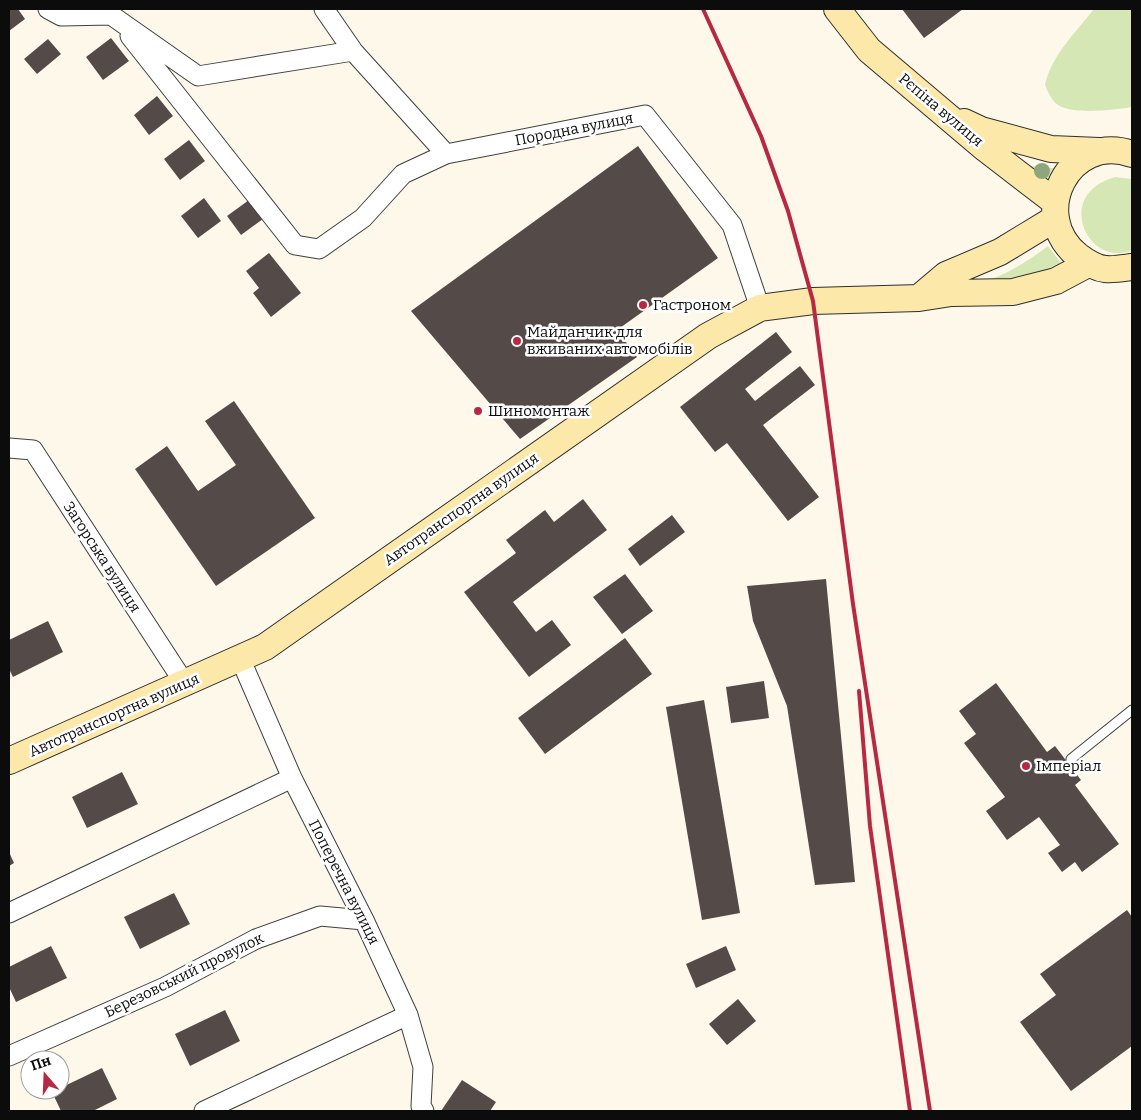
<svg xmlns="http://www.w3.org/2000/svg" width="1141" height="1120" font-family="Bitter,serif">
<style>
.green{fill:#d6e7b6}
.building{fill:#544b49}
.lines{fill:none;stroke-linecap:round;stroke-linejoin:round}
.lane-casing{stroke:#3f3f3f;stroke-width:11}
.street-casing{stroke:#3f3f3f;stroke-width:21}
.secondary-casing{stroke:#2e2e2e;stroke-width:28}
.lane{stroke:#fff;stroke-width:9}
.street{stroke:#fff;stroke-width:19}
.secondary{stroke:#fce8a8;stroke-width:26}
.rail{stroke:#b72943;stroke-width:4}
.tree{fill:#8fa57b}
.poi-dot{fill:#b72943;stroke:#fff;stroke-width:2}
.labels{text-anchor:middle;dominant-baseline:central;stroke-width:5;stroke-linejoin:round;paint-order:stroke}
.street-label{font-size:15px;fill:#0c0c0c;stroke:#fff}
.poi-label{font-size:15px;fill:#0c0c0c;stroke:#fff;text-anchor:start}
</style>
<rect width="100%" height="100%" fill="#fef8eb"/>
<path class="green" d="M1094,9H1132V107C1114,110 1073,115 1058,105C1051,100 1048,92 1045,85C1051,56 1076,32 1094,9Z
M1025,165L1061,169L1047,186Z
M1115,177L1132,179V250C1089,269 1052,195 1115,177Z
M1048,246L1064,267L1052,274L966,288C999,278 1020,267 1048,246Z"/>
<path class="building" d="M9,9H18L25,19L9,31Z
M902,9H963L924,38Z
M111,38L129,61L103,80L86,57Z
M48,39L61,54L37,74L24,59Z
M157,96L173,116L149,135L134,115Z
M189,140L205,161L180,180L164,159Z
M638,146L718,258L617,330L637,357L520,439L411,311Z
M204,198L221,221L198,238L181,216Z
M249,200L263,219L241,235L227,216Z
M269,253L301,293L271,317L253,293L259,288L246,271Z
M776,332L792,352L745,389L755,401L800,366L815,385L763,425L819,497L788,521L727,443L715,452L680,407Z
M234,401L315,518L216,586L135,469L167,446L198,491L236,465L205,421Z
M583,499L607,530L513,602L536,632L552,620L571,645L529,677L464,592L516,553L506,540L545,510L554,522Z
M672,515L685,532L640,566L628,549Z
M625,574L653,611L622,634L593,597Z
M826,579L855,882L815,885L787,706L753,621L747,586Z
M48,621L63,652L13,677L9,669V640Z
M625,638L652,674L545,754L518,718Z
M764,681L769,718L731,723L726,687Z
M996,683L1047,752L1055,746L1081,780L1075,785L1119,844L1082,872L1075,862L1062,872L1048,853L1060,845L1039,817L1007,840L986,811L1005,797L964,743L976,734L959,711Z
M704,700L740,913L702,920L666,707Z
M122,772L138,804L87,828L72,797Z
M9,852L14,863L9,866Z
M174,893L190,924L140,949L124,917Z
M1127,910L1132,917V1046L1071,1091L1020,1022L1056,995L1040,974Z
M51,946L67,978L16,1002L9,987V967Z
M726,946L736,970L696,988L686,964Z
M738,999L756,1021L727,1045L709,1024Z
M225,1010L240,1041L190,1066L175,1034Z
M102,1068L117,1099L93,1111H61L52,1092Z
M462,1080L496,1102L490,1111H441Z"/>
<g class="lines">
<defs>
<path id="lane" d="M1071,759L1132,710"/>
<path id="street" d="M48,9L61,16L111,15L198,76L353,51L446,154L645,115L732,225L760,308
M324,9L353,51
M130,36L295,245L319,249L363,218L403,174L446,154
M9,448L33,450L185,684
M240,658L292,778L364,920L408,1015L423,1067L421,1106L424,1111
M9,913L292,778
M9,1056L165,987L256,939L320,916L364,920
M204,1111L408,1015"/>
<path id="secondary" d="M837,9L869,50L986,149L1055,202
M964,122L981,130L1051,149L1099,151
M1132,154C1069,132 1027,215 1078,256C1086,262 1095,268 1105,269C1114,270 1124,268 1132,267
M920,297L946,275L1000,252L1056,218
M9,761L265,647L708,336L760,308L813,301L919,298L951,293L1013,292L1056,281L1088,264"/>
</defs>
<use href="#lane" class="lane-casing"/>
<use href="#street" class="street-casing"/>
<use href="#secondary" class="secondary-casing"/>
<use href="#lane" class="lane"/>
<use href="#street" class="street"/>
<use href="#secondary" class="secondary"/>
<path class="rail" d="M703,9L761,136L788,211L813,301L853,604L930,1111
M859,691L870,826L910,1111"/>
</g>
<circle class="tree" cx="1042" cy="171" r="8"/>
<g class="poi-dot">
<circle cx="643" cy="305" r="5"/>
<circle cx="517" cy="341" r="5"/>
<circle cx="478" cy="411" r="5"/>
<circle cx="1026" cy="766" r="5"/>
</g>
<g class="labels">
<g class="street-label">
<text transform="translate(941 110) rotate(40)">Рєпіна вулиця</text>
<text transform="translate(574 129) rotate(-11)">Породна вулиця</text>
<text transform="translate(461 509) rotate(-35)">Автотранспортна вулиця</text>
<text transform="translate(102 557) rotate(57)">Загорська вулиця</text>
<text transform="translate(114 715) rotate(-24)">Автотранспортна вулиця</text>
<text transform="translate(344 882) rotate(63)">Поперечна вулиця</text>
<text transform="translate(184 975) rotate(-26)">Березовський провулок</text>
</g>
<g class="poi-label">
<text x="653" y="305">Гастроном</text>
<text x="527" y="332">Майданчик для<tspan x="527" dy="17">вживаних автомобілів</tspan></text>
<text x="488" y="411">Шиномонтаж</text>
<text x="1036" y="766">Імперіал</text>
</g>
</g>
<rect width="1141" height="1120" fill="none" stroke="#0c0c0c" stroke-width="20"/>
<g transform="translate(45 1075) rotate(341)"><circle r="24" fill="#ffffff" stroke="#9e9e9e"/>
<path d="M0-4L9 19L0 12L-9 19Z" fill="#b72943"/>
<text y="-8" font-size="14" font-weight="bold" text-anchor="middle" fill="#0c0c0c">Пн</text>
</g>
</svg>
